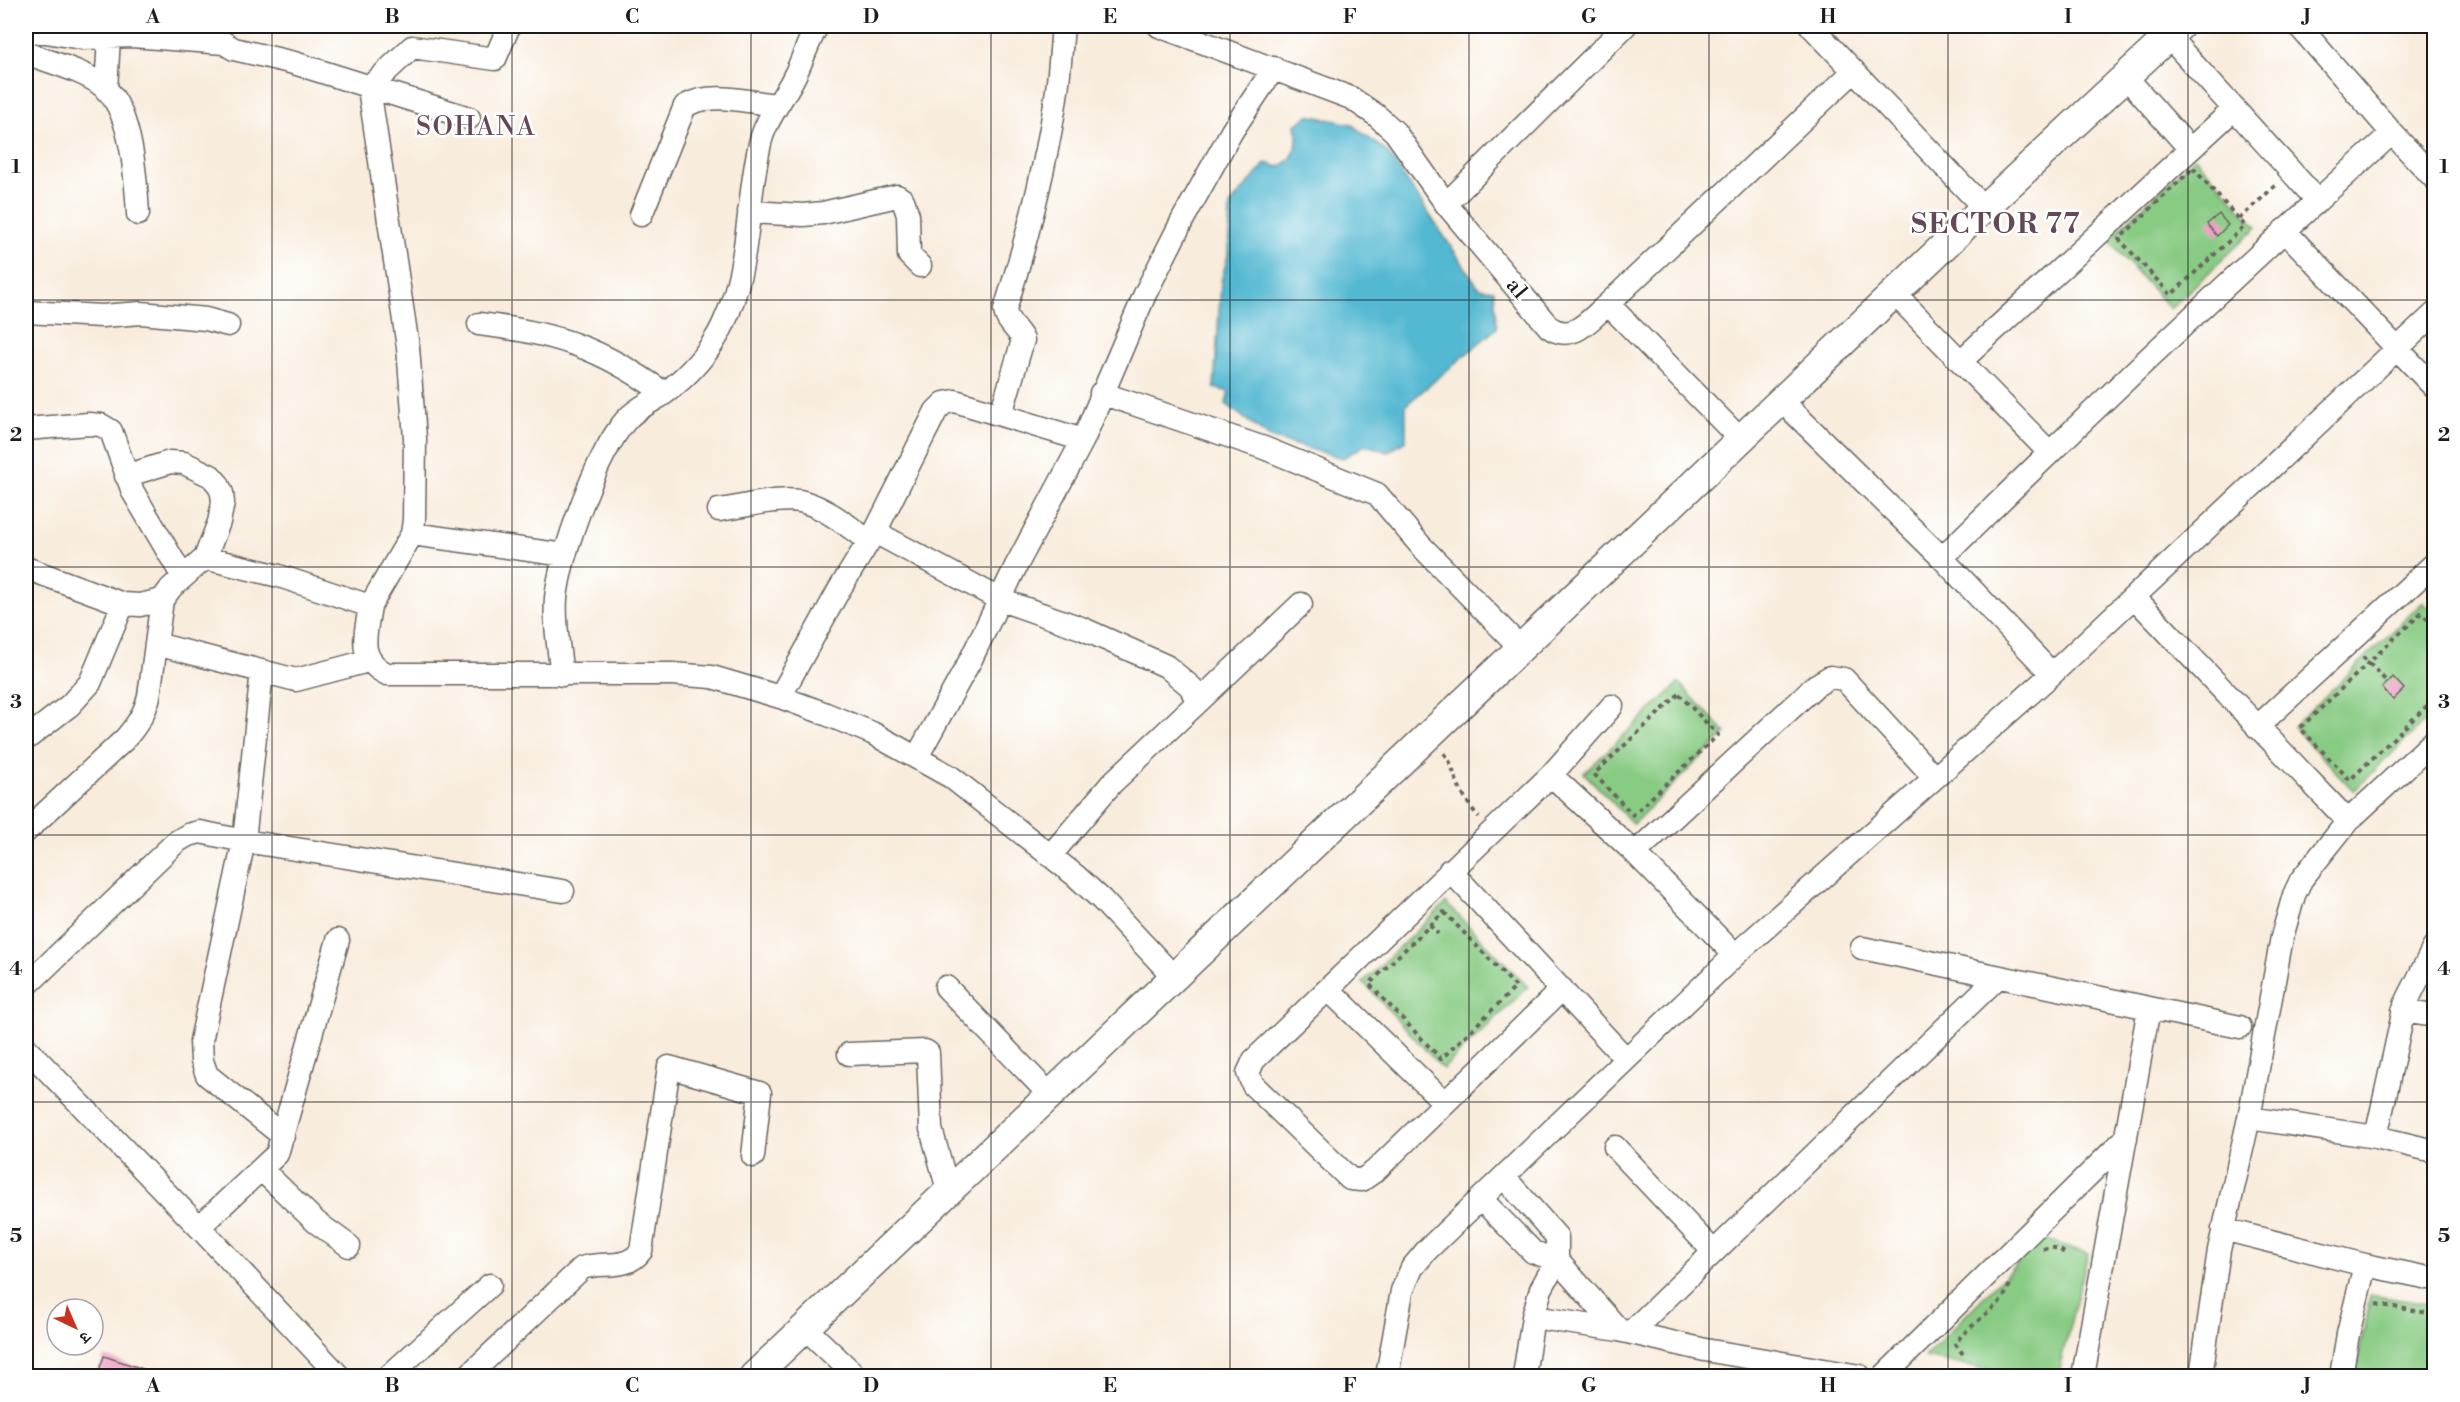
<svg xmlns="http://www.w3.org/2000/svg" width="2460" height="1402" font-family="'Libre Bodoni','Noto Serif Devanagari',serif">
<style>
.green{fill:#88cb83;stroke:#527450;stroke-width:1.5}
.water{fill:#53b8d1;stroke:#386a76;stroke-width:1.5}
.building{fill:#eb9ac1}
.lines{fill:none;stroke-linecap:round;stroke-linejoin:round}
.minor-casing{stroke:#69655f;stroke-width:25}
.tertiary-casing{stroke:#69655f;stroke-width:31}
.path{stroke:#69655f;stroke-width:4;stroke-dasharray:4.5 4.5;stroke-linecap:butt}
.minor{stroke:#fff;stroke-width:22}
.tertiary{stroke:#fff;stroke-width:28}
.grid{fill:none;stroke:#1c1c1c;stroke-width:1.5;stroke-opacity:0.55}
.labels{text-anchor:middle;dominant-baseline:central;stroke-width:5;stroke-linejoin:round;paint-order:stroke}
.street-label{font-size:22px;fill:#1c1c1c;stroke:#fff}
.quarter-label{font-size:26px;letter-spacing:1.5px;fill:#644856;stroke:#fff}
.district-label{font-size:28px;font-weight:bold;letter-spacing:1.5px;fill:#644856;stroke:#fff}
.neatline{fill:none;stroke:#1c1c1c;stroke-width:2}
.grid-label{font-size:20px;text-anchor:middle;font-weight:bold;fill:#1c1c1c}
</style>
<rect width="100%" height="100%" fill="#fff"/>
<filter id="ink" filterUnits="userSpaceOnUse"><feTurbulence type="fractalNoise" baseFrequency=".0167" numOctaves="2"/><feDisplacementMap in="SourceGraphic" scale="12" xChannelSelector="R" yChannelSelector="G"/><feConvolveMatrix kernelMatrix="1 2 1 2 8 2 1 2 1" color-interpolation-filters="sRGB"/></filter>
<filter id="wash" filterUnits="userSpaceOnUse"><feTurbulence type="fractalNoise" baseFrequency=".008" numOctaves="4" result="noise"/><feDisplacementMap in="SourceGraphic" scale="24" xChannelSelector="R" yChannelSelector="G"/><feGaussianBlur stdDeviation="1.35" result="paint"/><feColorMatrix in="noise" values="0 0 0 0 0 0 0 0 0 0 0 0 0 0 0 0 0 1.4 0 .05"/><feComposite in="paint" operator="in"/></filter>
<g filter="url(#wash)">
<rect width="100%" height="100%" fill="#f8ecdc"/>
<path class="green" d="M2195,157L2257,227L2170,309L2108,240Z
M2423,602L2434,614V712L2354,791L2293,727Z
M1679,683L1726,733L1633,824L1584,773Z
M1446,903L1528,987L1443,1069L1363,982Z
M2041,1238L2088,1254L2057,1376H2021L1925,1357Z
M2370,1295L2434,1305V1376H2355Z"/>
<path class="water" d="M1308,115L1351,124L1388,153L1479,288L1494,290L1497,328L1406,405V441L1388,452L1365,445L1343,458L1270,438L1226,404L1229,392L1214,388L1221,282L1228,255L1230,205L1266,163L1279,167C1297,159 1299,142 1296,125Z"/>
<g id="blocks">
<path class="building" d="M2219,214L2228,225L2217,236L2207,224Z
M2393,677L2404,689L2393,700L2382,688Z
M104,1356L155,1373V1377H97Z"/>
</g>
</g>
<g filter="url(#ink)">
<use href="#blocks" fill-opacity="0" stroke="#69655f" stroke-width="1.5"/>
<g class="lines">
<defs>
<path id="minor" d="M1159,26L1351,98L1376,115L1395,132L1446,204L1549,327C1573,344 1590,319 1608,304L1853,72
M1811,26L1984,208
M2299,26L2392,133L2434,178
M26,32H46L81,38L132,36L224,43L234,49L294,63L469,118
M2168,36L2317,200
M26,53C49,62 89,72 106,89C132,114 136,180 138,214
M2126,77L2190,149
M106,90L109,37
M1446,204L1625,26
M749,212L803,215L823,213L897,196L903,200L908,215L909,255L920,266
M641,215L685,106C711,91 747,102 776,105
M2284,230L2434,387
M1894,293L2049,452
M1608,304L1740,439
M26,312L102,316L141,313L206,319L228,325
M479,324C556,333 601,348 664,393
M1962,360L2234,109
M1101,393L1264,448L1377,494L1421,546L1520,647
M1781,400L1942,558L2052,674
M1001,414L1023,340C1018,329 1006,322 1005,310C1027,239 1047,164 1057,90C1060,69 1061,47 1063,26
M26,429L89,424L101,425L111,431L133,492L183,577
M719,510C742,507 782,496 804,502C828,509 849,527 869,541L875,532L1001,600L1081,628L1166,666L1191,687L1197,703L1112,783L1050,856
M875,532L936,411L944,403L955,401L1083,440
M412,534L414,520L415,438L408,347L369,88L412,47L495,59L509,26
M205,558L279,576L370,606C366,634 356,659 387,674H672L712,677L780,697L821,712L872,733L951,777L1076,876L1102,900L1173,976
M1942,558C2089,413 2239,271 2392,133
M26,568L123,604L140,605L162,600L171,588L205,558L219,522L223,503L222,493L218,484L211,476L184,463L170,462L126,476
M2135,598L2348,821L2301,880L2294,895L2282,937L2249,1118L2219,1250L2201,1376
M370,606L412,534L565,555
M156,644L296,680L368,661
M262,671L244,841L201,1041L202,1061L207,1075L283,1136
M562,675C559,650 554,623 556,598C561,553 597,452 627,419C638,407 652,402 665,393C688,376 711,351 723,325C750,268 746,208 759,148C764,120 783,100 795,75C803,59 808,42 817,26
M780,697L839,590L869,541
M1197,703L1301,604
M2257,727L2434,564
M26,739L70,705L90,683L123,604
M917,757L971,659L1016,566L1083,440L1145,294L1182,221L1232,131L1274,68
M1551,775L1612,706
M2348,821L2434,741
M26,831L125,739C136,726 145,714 149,696L162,600
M1635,853L1815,686L1830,677L1844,679L1934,777
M1450,870L1626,1059
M1862,948L2240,1027
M26,986L176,842L188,835L200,832L244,841L563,891
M946,987L1049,1094
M1562,989L1375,1171L1362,1180L1350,1179L1253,1085L1248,1073L1254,1060L1551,775L1635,853L1735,955
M1329,990L1444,1102
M2403,1011L2434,1016
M26,1048L199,1227L339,1376
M849,1054L925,1051L928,1053L931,1129L948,1190
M2249,1118L2376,1137L2434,1151
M2376,1137L2405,1005L2434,947
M1615,1147L1714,1252
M262,1170L316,1222L349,1246
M1504,1177L1557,1237V1260L1541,1289L1533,1317L1524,1376
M1481,1199L1533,1252L1557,1260L1619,1330L1705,1350L1860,1376
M199,1227L277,1154L338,940
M2223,1229L2365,1265
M1533,1317L1619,1330
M804,1327L856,1376
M1631,1332L1998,977
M389,1376L490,1285
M468,1376L582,1268C603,1261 626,1271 641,1251L669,1067L760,1093L753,1156
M1387,1376L1402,1291L1412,1268L1427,1250L1735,955L2052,674L2434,314
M1884,1376L2126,1138
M2083,1376L2149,1008
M2341,1376L2348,1334L2365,1265L2434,1279"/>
<path id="tertiary" d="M754,1376L1984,208L2180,26"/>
</defs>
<use href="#minor" class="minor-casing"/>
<use href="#tertiary" class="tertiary-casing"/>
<path class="path" d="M2193,168L2245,226L2171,295L2119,239Z
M2239,219L2276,185
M2434,626L2421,613L2300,728L2350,780L2434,699
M2363,657L2387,682
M1679,694L1718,735L1633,815L1594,774Z
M1444,753C1452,762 1453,774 1458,784C1463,796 1470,807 1479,817
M1444,912L1516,987L1441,1059L1369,984Z
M1430,925L1438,934
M2043,1249C2053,1246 2059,1248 2067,1255
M2376,1304L2434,1314
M1963,1354L1955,1344L1962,1335L2003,1299L2011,1282"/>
<use href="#minor" class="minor"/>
<use href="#tertiary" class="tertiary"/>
</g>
</g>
<path class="grid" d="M272,26V1376M512,26V1376M751,26V1376M991,26V1376M1230,26V1376M1469,26V1376M1709,26V1376M1948,26V1376M2188,26V1376M26,300H2434M26,567H2434M26,835H2434M26,1102H2434"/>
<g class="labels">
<g class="street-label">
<text transform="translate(1517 289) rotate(50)">a1</text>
</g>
<g class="quarter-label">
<text x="476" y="127">SOHANA</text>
</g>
<g class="district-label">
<text x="1996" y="224">SECTOR 77</text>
</g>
</g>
<rect width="2460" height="1402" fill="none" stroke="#fff" stroke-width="66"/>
<g transform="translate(75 1327) rotate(136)"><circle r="28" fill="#ffffff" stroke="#a4a4a4" stroke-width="1.5"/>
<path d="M0-4.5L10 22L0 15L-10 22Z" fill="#c8321e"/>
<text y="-9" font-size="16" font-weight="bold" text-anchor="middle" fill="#1c1c1c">उ</text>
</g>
<rect x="33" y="33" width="2394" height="1336" class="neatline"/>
<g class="grid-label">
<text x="153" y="23">A</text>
<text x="392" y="23">B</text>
<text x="632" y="23">C</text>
<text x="871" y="23">D</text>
<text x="1110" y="23">E</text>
<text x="1350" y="23">F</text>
<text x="1589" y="23">G</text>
<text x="1828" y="23">H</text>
<text x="2068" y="23">I</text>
<text x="2307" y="23">J</text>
<text x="16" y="173">1</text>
<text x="2444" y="173">1</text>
<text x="16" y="441">2</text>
<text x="2444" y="441">2</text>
<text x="16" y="708">3</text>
<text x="2444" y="708">3</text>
<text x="16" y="975">4</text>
<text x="2444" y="975">4</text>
<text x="16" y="1242">5</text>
<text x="2444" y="1242">5</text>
<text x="153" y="1392">A</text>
<text x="392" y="1392">B</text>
<text x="632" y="1392">C</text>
<text x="871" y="1392">D</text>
<text x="1110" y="1392">E</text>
<text x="1350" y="1392">F</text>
<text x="1589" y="1392">G</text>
<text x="1828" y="1392">H</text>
<text x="2068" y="1392">I</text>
<text x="2307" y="1392">J</text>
</g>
</svg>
